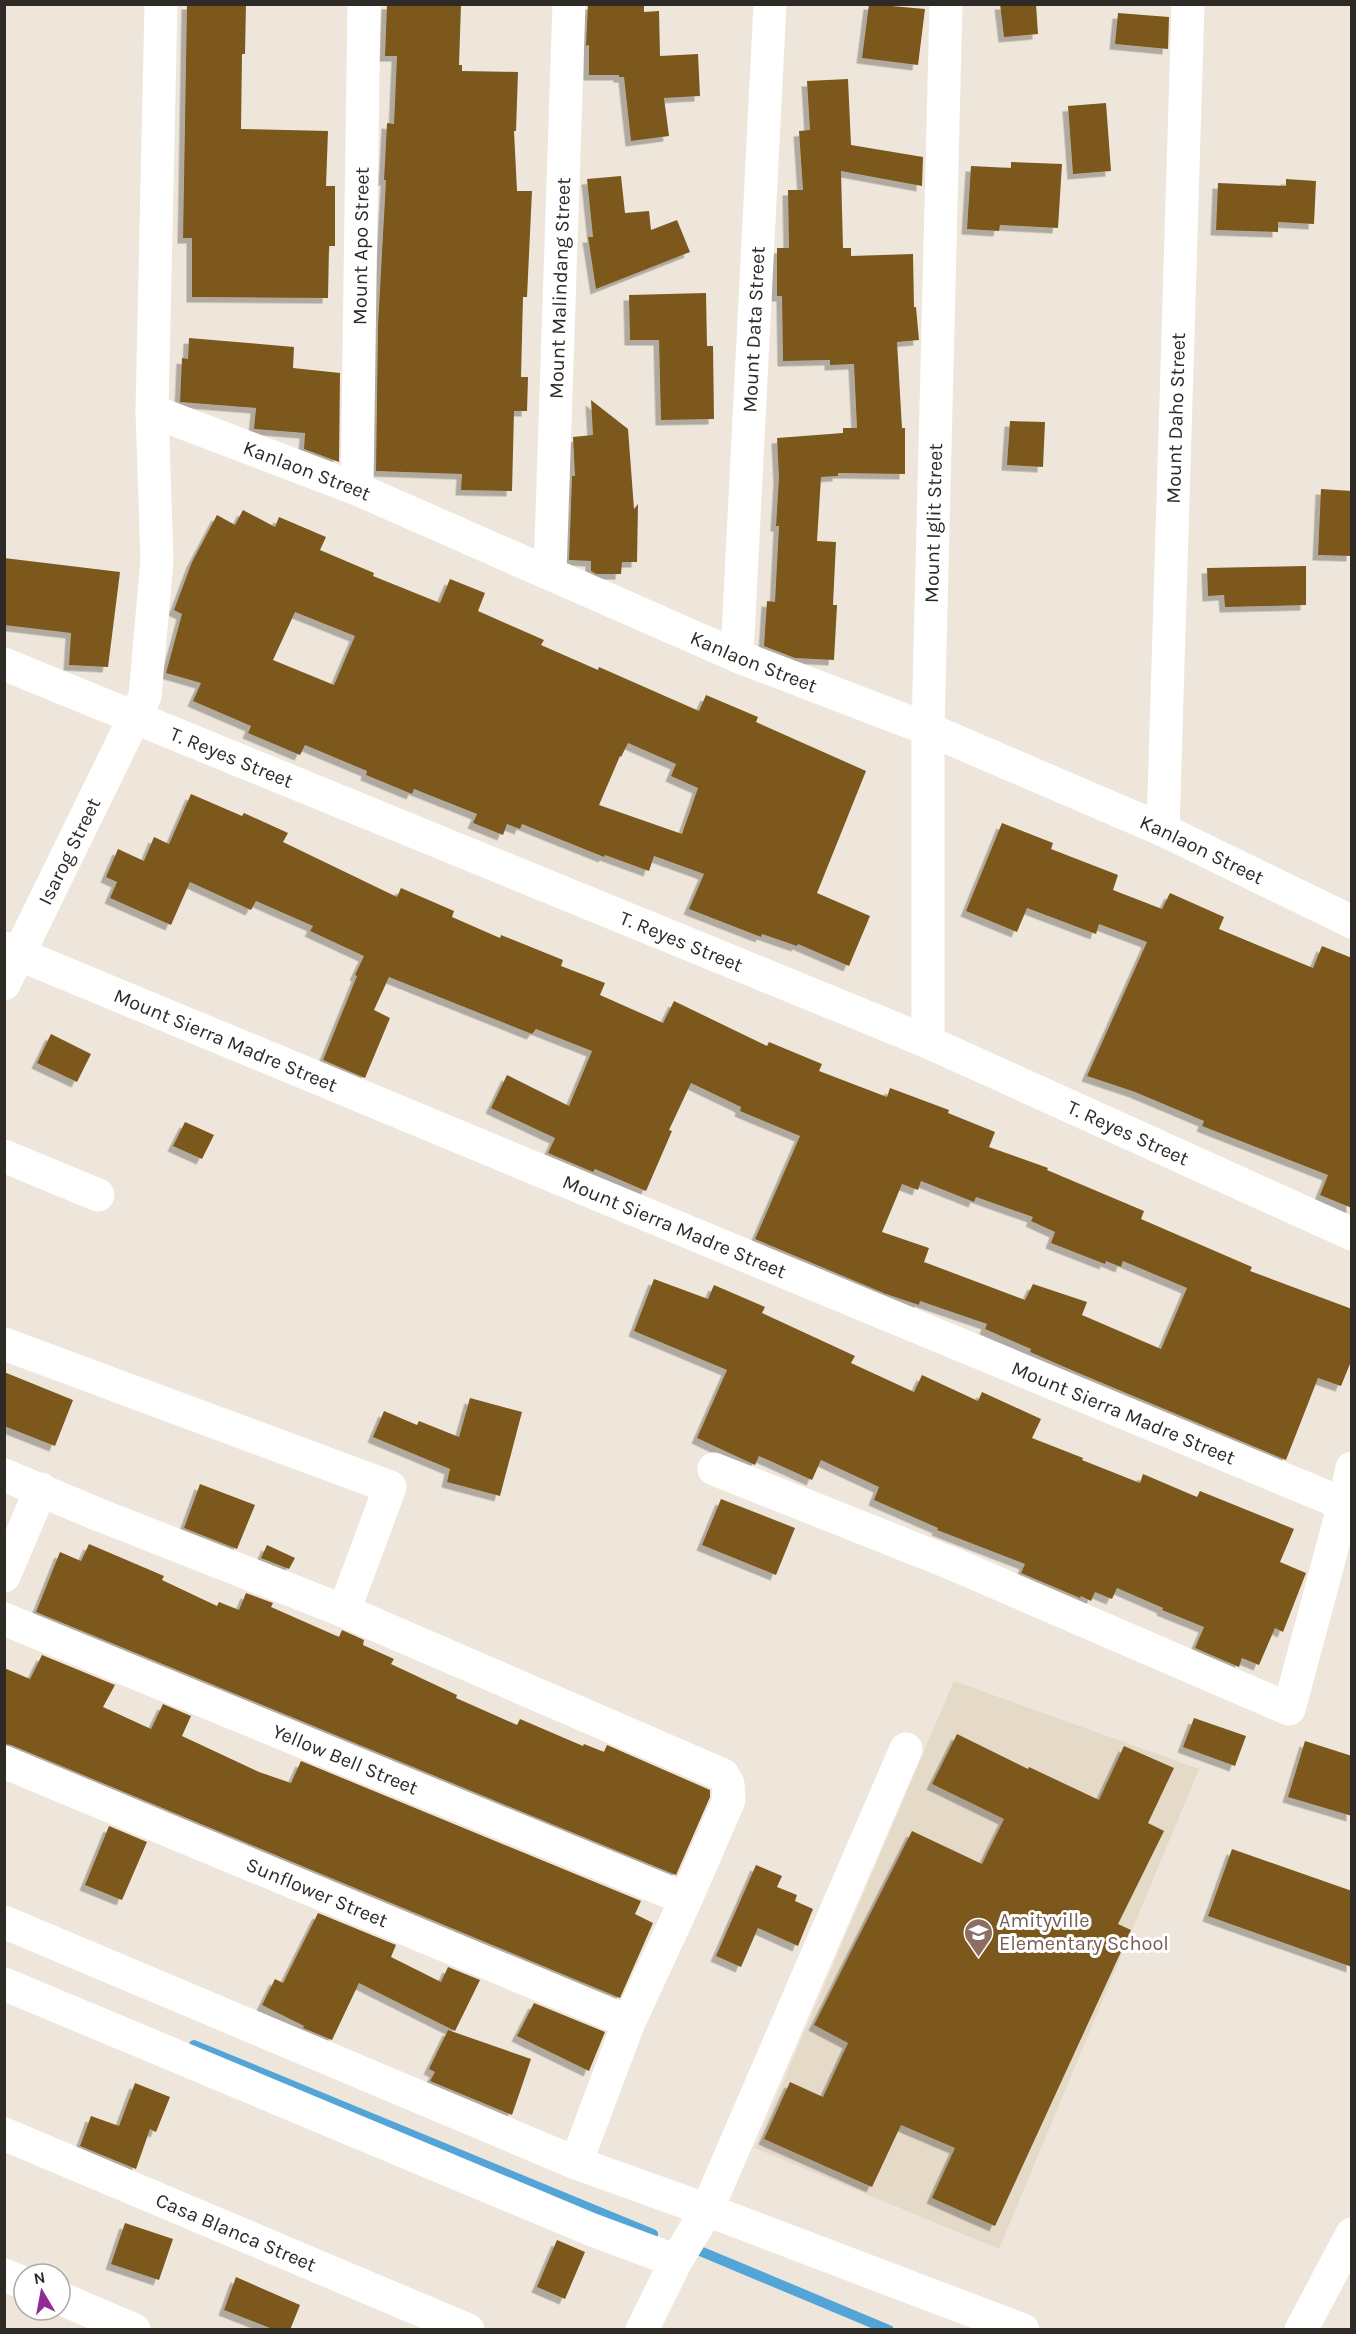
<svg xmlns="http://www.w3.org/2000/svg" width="1356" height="2334" font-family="Karla,sans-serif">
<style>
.built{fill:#e5d9c7}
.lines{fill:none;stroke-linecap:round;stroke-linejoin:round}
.stream{stroke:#54a5d7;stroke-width:10}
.building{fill:#7b581e;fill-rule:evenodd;filter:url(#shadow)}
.minor{stroke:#fff;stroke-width:33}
.major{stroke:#fff;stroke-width:33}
.labels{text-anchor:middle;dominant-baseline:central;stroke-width:6;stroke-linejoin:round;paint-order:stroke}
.street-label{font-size:20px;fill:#2e2b27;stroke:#fff}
.education-label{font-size:20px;fill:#785e54;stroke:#fff;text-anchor:start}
</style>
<defs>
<filter id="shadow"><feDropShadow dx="-5.5" dy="5.5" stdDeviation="0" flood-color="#0004"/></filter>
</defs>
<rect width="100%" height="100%" fill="#eee6da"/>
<path class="built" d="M954,1681L1199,1769L999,2249L755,2148Z"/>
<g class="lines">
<path class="stream" d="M194,2045L653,2234
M688,2246L889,2330"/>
</g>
<path class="building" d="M187,4H246L245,54H242L241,129L328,131L326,186H335V246H329L328,298L192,297V238H183Z
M387,4H461L459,65H462V71L518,72L516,131H514L517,191H532L527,297H523L521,377H528L527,411H514L512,491L461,490L462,474L376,471L378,325L386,180H384L387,123L394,124L397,56H385Z
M588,4H644V12L659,11L660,56L698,54L700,96L664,98L669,136L631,141L624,77H619V75H589V45L586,46Z
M869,4L925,9L918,65L862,58Z
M1000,4H1036L1038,34L1004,37Z
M1118,13L1169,17L1168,49L1115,44Z
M848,79L851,145L923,157L922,186L841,171L843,248H851V256L913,254L914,307H916L919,340L897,342L902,428H905V474L838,473V476L821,477L817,541L836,542L833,605H837L834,660L795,658L764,646L767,601L775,602L779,526H776L779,478L777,438L843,433V428H857L854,364L830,365V360L783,361L782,296H777V248H789L788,190H803L799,131L810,130L807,81Z
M1106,103L1111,171L1073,174L1068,106Z
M1011,162L1062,164L1058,228L1000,225L999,231L967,229L971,166L1011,168Z
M621,176L625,213L649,211L651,230L677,220L690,252L596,289L588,237H593L587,179Z
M1286,179L1316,181L1314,224L1278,222V232L1216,230L1218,183L1286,186Z
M706,293L707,346H713L714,419L661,420L659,340H630L629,295Z
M189,338L294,347L293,368L340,373L339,462L304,449L305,433L254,429L256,408L180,402L182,358L188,359Z
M591,400L628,429L634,509L638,504L637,562H622L621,574H596L591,571V561L569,560L572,476H575L573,437L593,435Z
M1010,421L1045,422L1043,467L1007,465Z
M1321,489L1352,491V556L1318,555Z
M243,510L275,527L279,517L326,537L320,550L374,573L373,576L440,603L450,579L485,593L478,611L544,640L541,645L598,670L599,667L699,711L706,695L758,717L756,722L866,771L817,893L870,916L849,966L798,944L797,946L762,934L761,937L689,909L704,874L654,856L649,871L605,855L604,857L522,824L520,829L507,824L503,835L473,823L477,814L414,789L412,794L366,775L367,771L305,745L300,755L248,733L251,726L193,701L201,683L166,673L182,614L174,610L192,562L217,515L235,525ZM295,612L355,636L334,685L273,660ZM628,743L676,764L671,776L698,788L682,834L599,805L620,756L621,757Z
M4,558L120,572L108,667L69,665L71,633L4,625Z
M1306,566V605L1225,607L1224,595L1208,596L1207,568Z
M191,794L242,816L244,813L288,833L283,842L397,897L401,888L454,911L452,917L500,938L501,935L563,960L561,966L605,983L600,995L663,1023L674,1001L767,1046L769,1042L822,1064L819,1071L887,1097L890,1088L949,1110L948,1113L995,1132L989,1147L1048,1168L1047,1170L1144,1211L1141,1219L1252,1267L1250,1271L1352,1309V1359L1341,1386L1318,1378L1286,1460L1076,1372L1030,1352L1031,1349L985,1329L987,1324L920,1301L919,1305L886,1294L755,1239L800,1136L740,1111L741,1107L691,1083L669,1130L672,1131L646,1191L595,1169L593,1172L548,1153L555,1138L491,1108L507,1075L569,1106L592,1051L536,1029L532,1034L389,977L374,1010L390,1018L365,1078L323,1060L357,976L355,975L364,956L310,931L313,926L256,901L251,910L190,882L171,925L110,898L117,882L106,877L118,849L144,861L154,837L169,844ZM921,1181L974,1202L976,1197L1033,1217L1031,1221L1055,1232L1051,1243L1105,1264L1106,1261L1121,1267L1123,1261L1187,1288L1161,1349L1082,1315L1087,1302L1033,1284L1025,1300L924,1262L929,1248L882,1232L902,1184L918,1190Z
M1002,823L1053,843L1051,849L1118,875L1113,890L1162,909L1170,893L1224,917L1219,929L1313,968L1322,946L1352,958V1208L1320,1195L1328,1175L1202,1126L1204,1121L1135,1092L1087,1076L1147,942L1099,924L1096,934L1027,908L1017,932L966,911Z
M51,1034L91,1054L77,1082L37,1063Z
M185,1122L214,1135L202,1159L173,1146Z
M654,1279L708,1299L714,1285L765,1307L762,1313L855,1356L851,1363L914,1392L922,1375L978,1401L982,1392L1041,1419L1032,1438L1083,1458L1082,1460L1140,1483L1143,1474L1197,1497L1200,1491L1294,1529L1280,1562L1306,1573L1283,1632L1275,1628L1259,1665L1242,1658L1239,1667L1195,1648L1204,1627L1162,1610L1163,1608L1117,1588L1112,1599L1095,1592L1091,1601L1081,1596L1080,1598L1021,1573L1025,1564L937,1530L938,1528L874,1500L879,1487L821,1460L812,1480L759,1456L755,1465L697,1438L727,1370L634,1331Z
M4,1372L73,1400L55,1446L4,1426Z
M470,1398L522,1412L500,1496L447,1482L450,1469L373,1437L384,1411L417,1425L419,1421L459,1437Z
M200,1484L255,1505L237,1549L184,1528Z
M721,1499L795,1528L776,1575L702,1545Z
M89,1544L164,1576L162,1580L217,1606L219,1602L239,1610L246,1593L273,1603L271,1607L339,1637L342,1630L364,1640L363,1645L394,1659L391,1664L457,1695L456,1698L517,1725L520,1719L583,1746L584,1744L604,1752L607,1745L710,1790V1797L676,1875L36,1612L60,1552L81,1561Z
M267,1545L295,1558L289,1569L261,1558Z
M42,1655L115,1685L103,1707L151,1729L163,1704L191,1716L182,1736L259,1772L291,1783L301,1761L641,1901L635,1914L653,1923L620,1998L11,1745L4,1744V1668L30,1679Z
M1194,1718L1246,1736L1235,1766L1183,1747Z
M957,1734L1028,1769L1029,1767L1099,1800L1124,1746L1174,1768L1148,1823L1164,1831L1118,1924L1131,1930L995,2226L932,2198L955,2148L901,2125L872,2187L764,2139L790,2082L823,2097L848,2043L814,2025L912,1831L982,1864L1004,1819L932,1784Z
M1305,1741L1352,1756V1816L1288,1797Z
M109,1826L147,1842L122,1900L85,1885Z
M1232,1849L1352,1891V1967L1208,1916Z
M756,1865L782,1876L777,1887L797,1895L795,1901L813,1909L798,1946L758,1928L741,1967L716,1956Z
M318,1913L396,1945L391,1957L441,1982L448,1967L480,1980L455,2031L359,1983L332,2040L303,2028L304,2026L262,2005L275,1979L283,1983Z
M534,2003L605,2032L589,2071L517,2036Z
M448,2030L531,2059L512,2115L430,2081L435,2072L429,2069Z
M135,2083L170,2097L156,2132L150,2129L136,2169L80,2146L91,2116L119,2126Z
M125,2223L173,2239L159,2280L111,2264Z
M557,2240L585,2252L565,2299L537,2287Z
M236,2277L300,2305L290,2330H275L224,2310Z"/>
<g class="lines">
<g class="minor">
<path id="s1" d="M152,411L357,489L737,656L928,729L1163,830L1352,922"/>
<path id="s2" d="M357,489L364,4"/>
<path id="s3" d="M550,573L569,4"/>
<path id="s4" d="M737,656L770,4"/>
<path id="s5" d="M4,664L928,1042L1352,1234"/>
<path id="s6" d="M1163,830L1188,4"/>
<path id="s7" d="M4,948L1344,1504"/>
<path id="s8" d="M4,984L145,696L157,560L152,411L161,4"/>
<path id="s9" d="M928,1042V729L946,4"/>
<path d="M4,1156L98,1195"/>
<path d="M4,1344L390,1487L344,1611"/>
<path d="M714,1469L953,1564L1289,1709L1344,1504L1352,1468"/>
<path d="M4,1475L97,1514L344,1611L723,1775L728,1784L729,1800L686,1899L629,2022L576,2163"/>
<path d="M4,1576L41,1489"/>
<path id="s10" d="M4,1619L686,1899"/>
<path id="s11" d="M4,1762L629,2022"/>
<path d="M4,1922L576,2163L707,2210L1023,2330"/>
<path d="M4,1984L590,2229L676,2261"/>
<path id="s12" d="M4,2134L468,2330"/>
<path d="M4,2275L24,2283"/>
<path d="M60,2298L134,2330"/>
<path d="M642,2330L676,2261L707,2210L906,1749"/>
</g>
<path class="major" d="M1301,2330L1352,2234"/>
</g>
<defs>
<symbol id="school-pin" viewBox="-11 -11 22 30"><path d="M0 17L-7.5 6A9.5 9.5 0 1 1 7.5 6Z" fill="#8d6e63" stroke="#fff"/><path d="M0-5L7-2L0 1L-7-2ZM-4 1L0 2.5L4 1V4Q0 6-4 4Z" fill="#fff"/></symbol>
</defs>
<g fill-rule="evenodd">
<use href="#school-pin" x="962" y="1916" width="33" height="45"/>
</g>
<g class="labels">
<g class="street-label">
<text stroke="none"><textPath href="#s2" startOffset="243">Mount Apo Street</textPath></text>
<text stroke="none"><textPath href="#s3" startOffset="285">Mount Malindang Street</textPath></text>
<text stroke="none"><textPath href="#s4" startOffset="327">Mount Data Street</textPath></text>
<text stroke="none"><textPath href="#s6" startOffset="412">Mount Daho Street</textPath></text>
<text stroke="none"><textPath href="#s1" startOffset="166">Kanlaon Street</textPath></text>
<text stroke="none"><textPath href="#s9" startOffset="519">Mount Iglit Street</textPath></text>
<text stroke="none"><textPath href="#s1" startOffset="652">Kanlaon Street</textPath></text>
<text stroke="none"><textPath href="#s5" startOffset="246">T. Reyes Street</textPath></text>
<text stroke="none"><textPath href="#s8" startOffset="148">Isarog Street</textPath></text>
<text stroke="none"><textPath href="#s1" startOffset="1138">Kanlaon Street</textPath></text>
<text stroke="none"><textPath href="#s5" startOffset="732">T. Reyes Street</textPath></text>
<text stroke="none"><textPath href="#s7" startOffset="240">Mount Sierra Madre Street</textPath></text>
<text stroke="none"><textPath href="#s5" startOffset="1218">T. Reyes Street</textPath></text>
<text stroke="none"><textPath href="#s7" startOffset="726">Mount Sierra Madre Street</textPath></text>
<text stroke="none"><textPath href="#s7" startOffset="1212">Mount Sierra Madre Street</textPath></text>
<text stroke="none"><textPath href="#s10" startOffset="369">Yellow Bell Street</textPath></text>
<text stroke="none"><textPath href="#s11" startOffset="339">Sunflower Street</textPath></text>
<text stroke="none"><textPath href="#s12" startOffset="252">Casa Blanca Street</textPath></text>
</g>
<g class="education-label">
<text x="999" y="1920">Amityville<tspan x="999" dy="23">Elementary School</tspan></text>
</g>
</g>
<rect width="1356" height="2334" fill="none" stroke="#2e2b27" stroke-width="12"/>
<g transform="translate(42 2292) rotate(350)"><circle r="28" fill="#ffffff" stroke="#abaaa9" stroke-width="1.5"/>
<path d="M0-4.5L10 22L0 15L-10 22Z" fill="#902c93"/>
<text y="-9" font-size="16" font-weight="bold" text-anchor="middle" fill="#2e2b27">N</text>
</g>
</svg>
